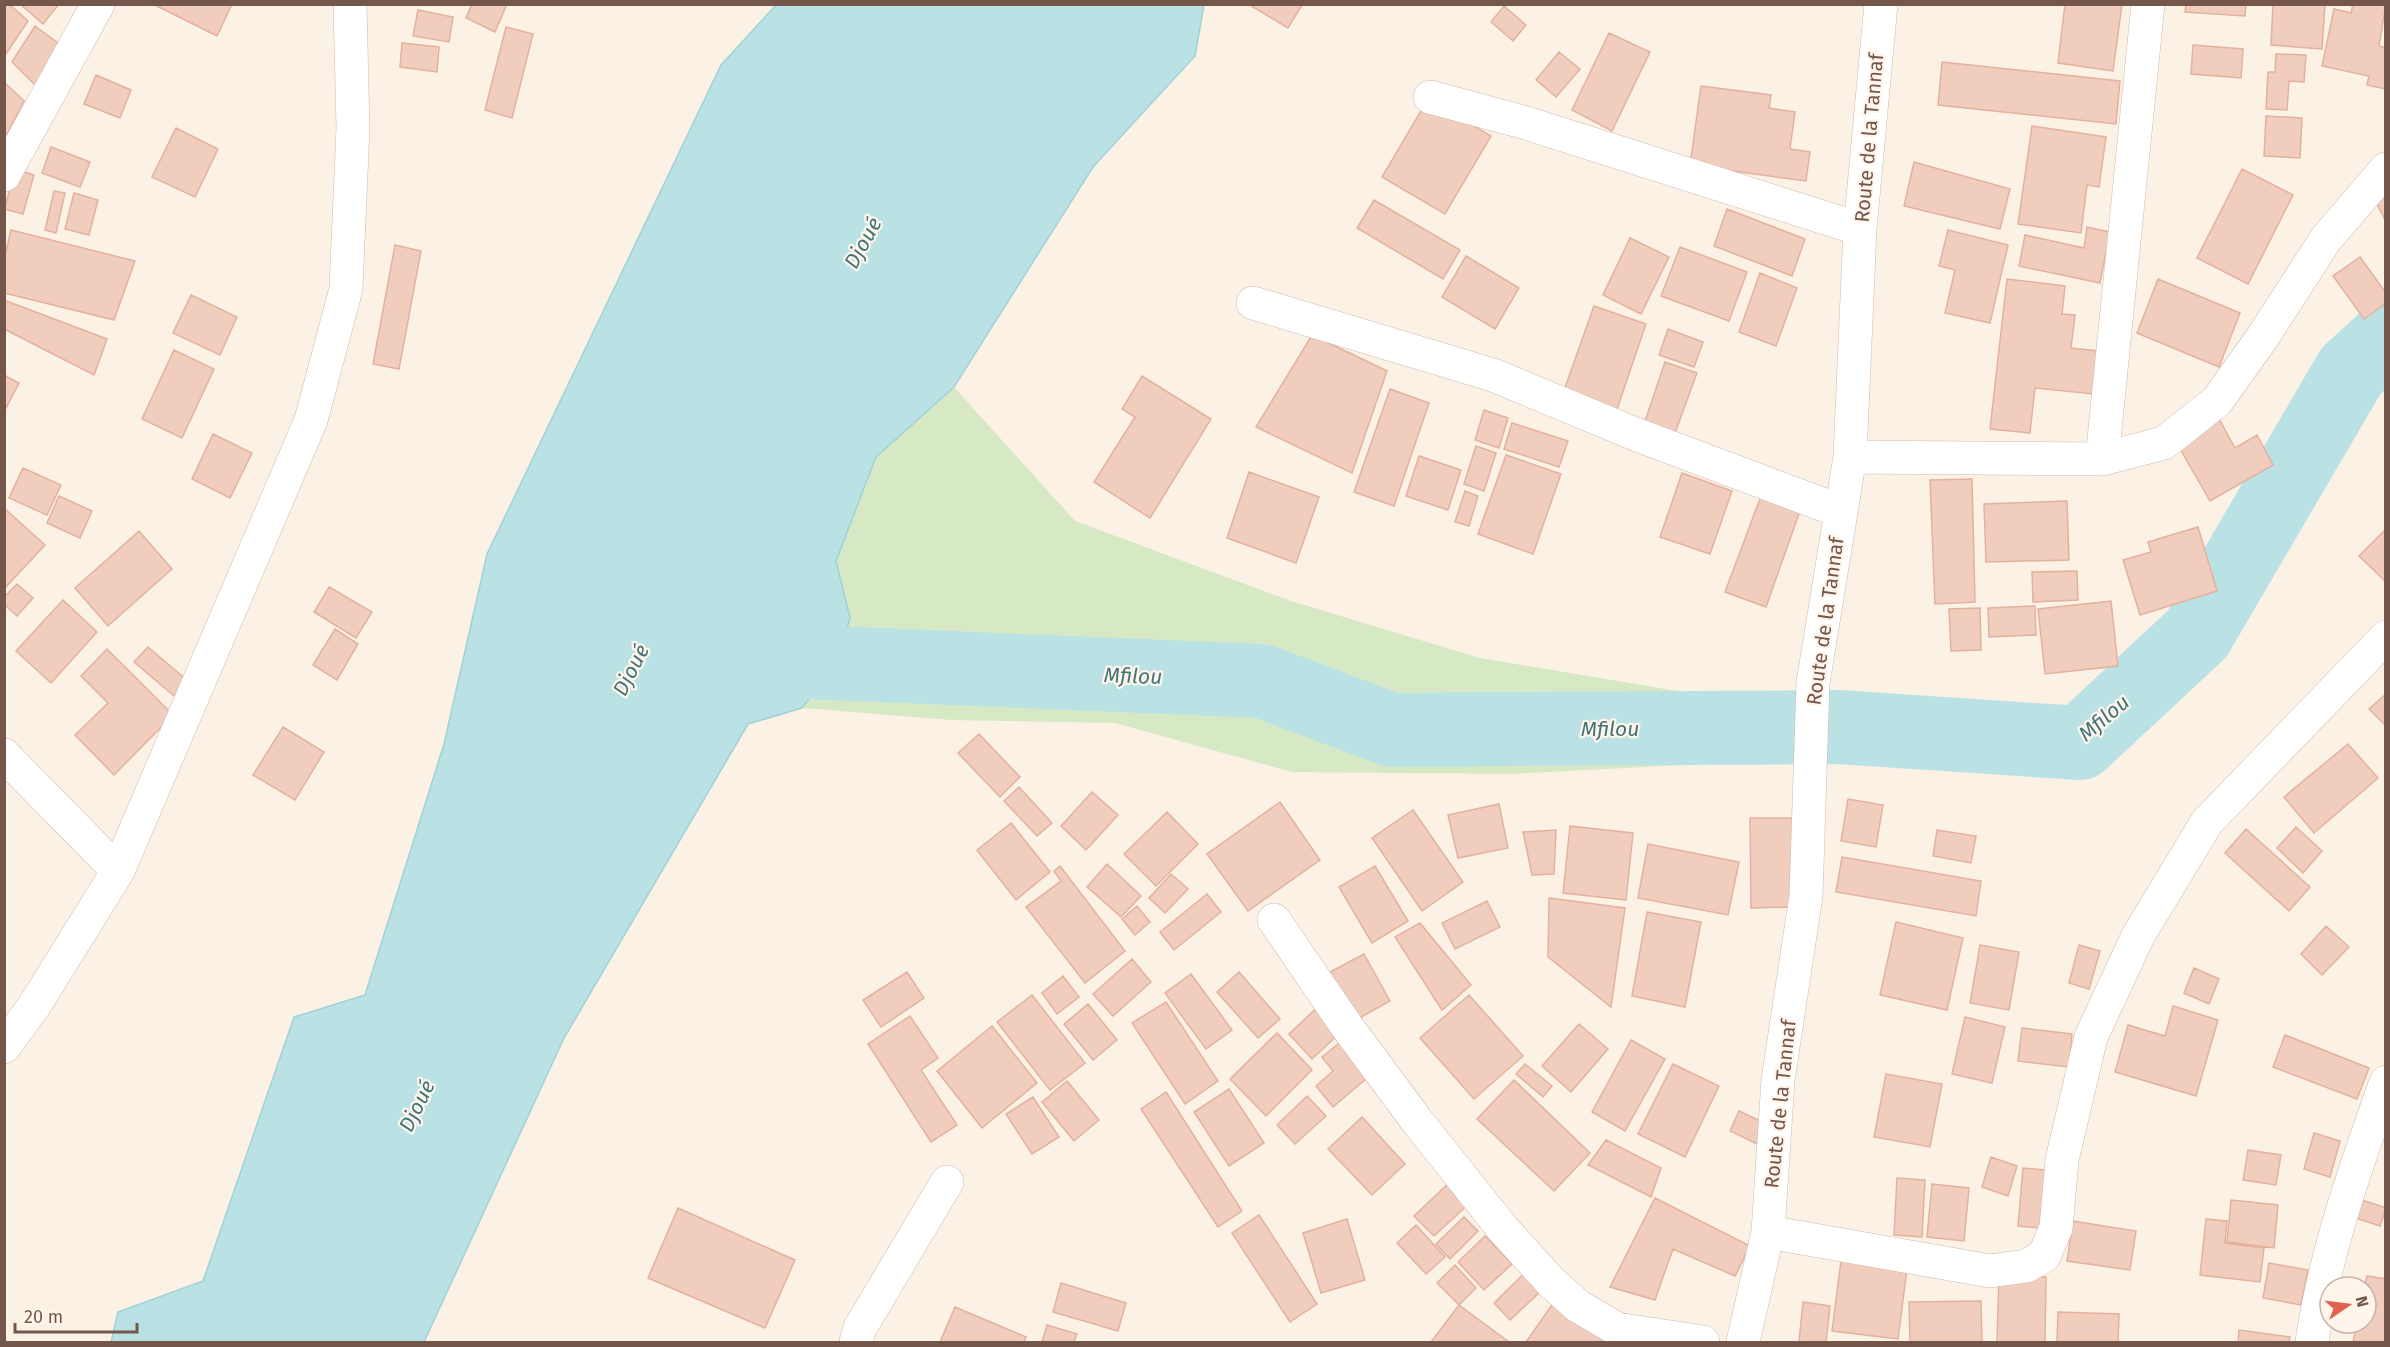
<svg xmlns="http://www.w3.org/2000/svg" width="2390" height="1347" font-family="'Fira Sans',sans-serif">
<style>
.green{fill:#d6e9c4}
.water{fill:#bae2e5;stroke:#a0d2d6;stroke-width:1.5}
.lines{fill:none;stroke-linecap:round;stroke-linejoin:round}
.river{stroke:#bae2e5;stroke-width:74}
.building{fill:#f0cdbd;stroke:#e3b29e;stroke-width:1.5}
.minor-casing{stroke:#cfbaaf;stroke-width:34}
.minor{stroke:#fff;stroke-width:33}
.labels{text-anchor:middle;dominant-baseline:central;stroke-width:4.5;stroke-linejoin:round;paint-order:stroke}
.street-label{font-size:20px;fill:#74564b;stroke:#fff5eb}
.water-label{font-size:21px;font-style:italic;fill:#3f7478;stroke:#fff5eb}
</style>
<rect width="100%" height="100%" fill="#fcf1e5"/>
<path class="green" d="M954,387L1075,521L1291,601L1480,658L1737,701L1787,707L1780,760L1512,774L1292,772L1115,723L951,720L802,708L837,662L850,618L836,561L876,457Z"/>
<path class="water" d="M776,5H1204L1195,56L1093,167L954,387L876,457L836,561L850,618L837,662L802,708L748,724L564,1038L424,1342H111L118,1312L203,1281L294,1017L365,995L444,744L487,554L721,65Z"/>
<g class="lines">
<path class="river" d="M735,659L1262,681L1392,730L1838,727L2080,743L2197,634L2351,371L2386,339"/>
</g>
<path class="building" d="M4,4H9L28,21L4,57Z
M20,4H59L43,24Z
M153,4H232L217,36Z
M472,4H507L495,32L466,18Z
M1248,4H1301L1302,5L1288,28Z
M2065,4H2122L2113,71L2058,63Z
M2186,4H2246L2245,16L2185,12Z
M2273,4H2325L2322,49L2271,45Z
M2353,4H2386L2379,46L2386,48V89L2367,85L2369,76L2322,66L2334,9L2351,13Z
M1504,6L1526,25L1513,41L1491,22Z
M418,10L453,17L449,42L413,36Z
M35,26L62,46L40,90L12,62Z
M506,27L533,34L512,118L485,110Z
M1609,33L1650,52L1612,131L1572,110Z
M402,43L439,47L437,72L400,67Z
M2193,45L2243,49L2241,78L2191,74Z
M1559,52L1580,69L1556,97L1536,80Z
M2276,54L2306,55L2304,82L2289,81L2287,110L2266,109L2268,72H2275Z
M1942,62L2120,81L2116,124L1938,105Z
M96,75L131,90L120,118L84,104Z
M4,82L24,101L4,140Z
M1701,86L1771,95L1769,108L1795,112L1790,149L1810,152L1806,181L1690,165Z
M1428,99L1491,136L1445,214L1382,177Z
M2266,116L2302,118L2300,158L2264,156Z
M2032,126L2106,137L2099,187L2087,185L2081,233L2018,224Z
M176,128L218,149L195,197L152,177Z
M51,147L90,162L80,187L42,173Z
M1914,162L2010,189L2000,229L1904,206Z
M16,169L34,175L23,214L4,209Z
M2242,169L2293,195L2248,284L2197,258Z
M54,191L65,193L56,233L45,230Z
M74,193L98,200L89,235L65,229Z
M2386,195V222L2375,200Z
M1374,200L1460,250L1443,279L1357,228Z
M1727,209L1805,239L1792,276L1714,246Z
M2087,227L2110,232L2100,283L2019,266L2025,235L2084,248Z
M11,230L135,261L114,320L4,293V260Z
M1948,230L2008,245L1990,323L1945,313L1955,270L1939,266Z
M1630,238L1669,257L1641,314L1603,295Z
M395,245L421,251L399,369L373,364Z
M1680,247L1747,272L1729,321L1661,296Z
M1466,256L1519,288L1495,329L1442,297Z
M2360,257L2386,293V303L2364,319L2333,276Z
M1760,273L1797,288L1776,346L1739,332Z
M2007,279L2065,286L2062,314L2075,315L2071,348L2099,351L2094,394L2035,388L2030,433L1990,429Z
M2158,279L2240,313L2219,367L2137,333Z
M191,295L237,317L220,355L173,333Z
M4,300L107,339L94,375L4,329Z
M1594,306L1646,324L1615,415L1562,396Z
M1668,329L1703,342L1694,367L1659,355Z
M1312,335L1387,371L1352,473L1256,427Z
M174,350L214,369L182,438L142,419Z
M1665,362L1697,373L1672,441L1642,430Z
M4,375L19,383L4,412Z
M1142,376L1211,419L1150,518L1094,482L1135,417L1122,409Z
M1390,389L1429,403L1394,506L1354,492Z
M1484,410L1508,418L1499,448L1475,440Z
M2217,415L2235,448L2257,435L2273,465L2210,501L2175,440Z
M1512,423L1568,441L1559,467L1504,449Z
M213,434L252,453L230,498L192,479Z
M1476,446L1496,453L1484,491L1464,484Z
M1506,455L1561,474L1533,554L1478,534Z
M1419,456L1461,470L1448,510L1406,496Z
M23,468L61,485L47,515L9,498Z
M1249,472L1319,497L1296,563L1227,538Z
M1682,473L1732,491L1710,554L1660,537Z
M1972,479L1975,602L1935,604L1930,480Z
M1465,491L1478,496L1469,526L1455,522Z
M59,496L92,511L80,538L47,523Z
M1761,496L1800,511L1766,607L1725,592Z
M2067,501L2069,560L1986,562L1984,504Z
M4,508L45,545L4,589Z
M2198,527L2217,591L2140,615L2123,560L2151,552L2148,542Z
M2386,529V582L2359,556Z
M139,531L172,569L108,626L75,588Z
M2077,571L2078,600L2033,602L2032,572Z
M17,584L33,598L17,616L4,604V597Z
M329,587L372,612L356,638L314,612Z
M63,600L97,632L51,683L16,651Z
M2111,601L2118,666L2045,674L2038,609Z
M2035,606L2036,635L1989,637L1988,608Z
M1980,608L1981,650L1951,651L1949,609Z
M335,629L358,644L337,680L313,665Z
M148,647L188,681L174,696L134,662Z
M107,649L173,715L114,775L75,735L108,703L81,676Z
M2386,694V726L2369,709Z
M283,727L324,752L295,800L253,775Z
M979,734L1020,777L1000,797L958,753Z
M2348,744L2378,778L2314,833L2284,797Z
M1019,787L1052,823L1037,836L1004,801Z
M1092,792L1118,815L1086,850L1061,826Z
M1848,799L1883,805L1876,847L1841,841Z
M1280,802L1320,860L1248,911L1207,854Z
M1499,804L1508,848L1458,858L1448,815Z
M1413,810L1463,882L1422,911L1372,838Z
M1167,812L1198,844L1156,886L1124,854Z
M1750,818H1794L1796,907L1751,908Z
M1011,823L1050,872L1016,900L977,850Z
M1570,826L1633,833L1626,900L1563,893Z
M2296,827L2322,851L2303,873L2277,848Z
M2246,829L2310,887L2289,911L2225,853Z
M1556,830L1554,874L1532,875L1523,832Z
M1937,830L1976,836L1971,863L1933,856Z
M1648,844L1739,862L1728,915L1638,898Z
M1842,857L1981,881L1976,916L1836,892Z
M1107,864L1141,896L1121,917L1087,887Z
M1060,866L1125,951L1085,983L1026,907L1061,881L1054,871Z
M1375,866L1408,921L1372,943L1339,887Z
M1171,874L1188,889L1165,913L1149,898Z
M1207,894L1221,912L1174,950L1160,932Z
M1549,898L1625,908L1611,1007L1548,957Z
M1487,901L1500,927L1455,949L1442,923Z
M1137,906L1150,922L1135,935L1122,919Z
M1647,912L1701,922L1685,1007L1632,996Z
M1896,922L1963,938L1947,1010L1880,995Z
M1420,923L1471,985L1442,1010L1395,937Z
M2326,926L2349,947L2322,975L2301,954Z
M1980,945L2019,952L2009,1010L1970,1003Z
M2079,945L2100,951L2089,989L2069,983Z
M1364,954L1390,1001L1354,1021L1328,973Z
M1132,959L1151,982L1113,1016L1093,994Z
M2194,968L2219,979L2209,1004L2184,993Z
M907,972L924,998L881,1027L863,1000Z
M1239,972L1280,1019L1258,1038L1217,992Z
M1191,974L1232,1030L1206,1049L1165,993Z
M1063,976L1079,997L1057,1014L1042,993Z
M1032,995L1085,1063L1050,1090L997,1022Z
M1469,995L1523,1056L1474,1099L1420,1038Z
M1166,1002L1218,1081L1185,1104L1132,1023Z
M1088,1004L1117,1040L1093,1060L1064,1024Z
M1321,1004L1344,1029L1312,1059L1289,1034Z
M2173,1006L2218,1020L2196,1096L2115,1072L2128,1025L2165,1036Z
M910,1016L938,1058L921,1070L957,1125L931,1142L868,1044Z
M1965,1017L2005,1027L1992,1083L1952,1074Z
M1579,1024L1608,1049L1571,1092L1542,1066Z
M992,1026L1037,1083L982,1128L937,1071Z
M2022,1028L2072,1034L2069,1067L2018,1061Z
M1277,1033L1312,1070L1266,1116L1230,1079Z
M2285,1035L2369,1068L2357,1099L2273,1067Z
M1344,1039L1373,1073L1333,1107L1316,1086L1333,1071L1322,1057Z
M1631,1040L1665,1059L1625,1131L1592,1112Z
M1525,1064L1552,1086L1543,1097L1516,1074Z
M1673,1064L1719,1086L1685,1157L1638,1134Z
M1886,1074L1942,1084L1930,1147L1874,1137Z
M1514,1080L1590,1153L1554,1191L1477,1119Z
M1067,1081L1099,1120L1074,1141L1042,1102Z
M1229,1089L1264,1143L1229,1166L1194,1112Z
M1166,1092L1242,1211L1218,1227L1141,1109Z
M1307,1096L1326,1116L1295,1144L1277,1125Z
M1033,1097L1059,1137L1032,1154L1006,1114Z
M1739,1111L1769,1125L1759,1145L1730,1131Z
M1362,1117L1405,1164L1372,1195L1328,1149Z
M2314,1133L2340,1141L2330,1177L2304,1169Z
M1606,1140L1661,1168L1651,1197L1588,1165Z
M2248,1150L2281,1155L2276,1185L2243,1180Z
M1991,1157L2017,1166L2008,1196L1982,1187Z
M2023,1168L2045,1170L2040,1228L2018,1226Z
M1897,1178L1925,1180L1922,1237L1894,1235Z
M1453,1179L1473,1200L1434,1236L1414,1216Z
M1932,1184L1969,1188L1964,1241L1927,1237Z
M1655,1198L1750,1246L1735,1276L1673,1249L1655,1300L1610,1287Z
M2231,1200L2278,1205L2274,1248L2227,1242Z
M2362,1200L2386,1208L2380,1226L2356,1218Z
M678,1208L795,1260L765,1328L648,1278Z
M1259,1215L1317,1304L1290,1322L1232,1233Z
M1464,1217L1478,1231L1450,1259L1436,1244Z
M1347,1219L1365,1280L1321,1293L1303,1233Z
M2206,1219L2227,1221L2225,1243L2264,1248L2260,1282L2200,1275Z
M2073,1221L2136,1231L2130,1270L2067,1261Z
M1416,1225L1445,1257L1426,1274L1397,1243Z
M1485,1236L1512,1264L1484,1290L1458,1262Z
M1841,1261L1907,1269L1898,1339L1832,1331Z
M2269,1263L2308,1270L2301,1305L2263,1298Z
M1534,1264L1551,1282L1510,1320L1494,1303Z
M1455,1265L1476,1288L1459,1305L1437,1283Z
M1999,1275L2046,1277L2045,1342H1997Z
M2367,1276L2386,1279V1342H2353L2357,1323H2366L2364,1287Z
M1061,1283L1126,1303L1118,1331L1053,1312Z
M1556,1299L1620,1342H1526Z
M1981,1301L1982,1342H1910L1909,1302Z
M1803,1302L1830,1306L1826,1342H1799Z
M1459,1305L1509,1342H1431Z
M955,1307L1026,1337L1024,1342H940Z
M2058,1312L2119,1314L2118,1342H2057Z
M1047,1325L1077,1334L1074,1342H1042Z
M2239,1330L2290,1337L2289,1342H2238Z"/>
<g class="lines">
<defs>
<path id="minor" d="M1430,97L1523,122L1860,229
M4,175L98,4
M1253,303L1493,375L1635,434L1840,511
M1850,457L2102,459L2164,443L2217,401L2262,338L2326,239L2386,169
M2102,459L2148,4
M4,755L118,871
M1274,920L1348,1028L1417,1121L1503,1229L1553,1284L1578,1306L1617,1329L1703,1342
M4,1047L34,1006L118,871L311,420L346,289L353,128L350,4
M1768,1232L1990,1271L2026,1266L2044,1256L2056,1228L2062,1160L2091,1037L2138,936L2207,822L2386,637
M856,1342L860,1328L947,1182
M1743,1342L1768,1232L1778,1080L1806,896L1813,683L1850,457L1860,229L1881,4
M2312,1342C2325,1252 2356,1167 2386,1082"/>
</defs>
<use href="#minor" class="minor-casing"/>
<use href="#minor" class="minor"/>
</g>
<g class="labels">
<g class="street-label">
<text transform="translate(1869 138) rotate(-85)">Route de la Tannaf</text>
<text transform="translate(1825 621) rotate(-82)">Route de la Tannaf</text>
<text transform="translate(1780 1104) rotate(-84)">Route de la Tannaf</text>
</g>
<g class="water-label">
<text transform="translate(863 243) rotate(-61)">Djoué</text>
<text transform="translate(631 670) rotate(-63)">Djoué</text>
<text transform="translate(1133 676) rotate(2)">Mfilou</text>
<text transform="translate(2104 718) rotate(-40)">Mfilou</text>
<text x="1610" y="729">Mfilou</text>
<text transform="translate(417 1106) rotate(-64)">Djoué</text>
</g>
</g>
<rect width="2390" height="1347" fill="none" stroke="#74564b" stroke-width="12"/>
<g transform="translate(2348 1305) rotate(76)"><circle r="28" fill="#fff5eb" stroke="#c7b5ab" stroke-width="1.5"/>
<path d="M0-4.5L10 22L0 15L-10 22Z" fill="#e2624d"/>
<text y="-9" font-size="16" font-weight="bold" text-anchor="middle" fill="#74564b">N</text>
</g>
<path d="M15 1323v9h122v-9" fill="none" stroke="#74564b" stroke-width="3"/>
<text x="24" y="1323" font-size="18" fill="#74564b" stroke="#fff5eb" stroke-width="4.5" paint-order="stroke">20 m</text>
</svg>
